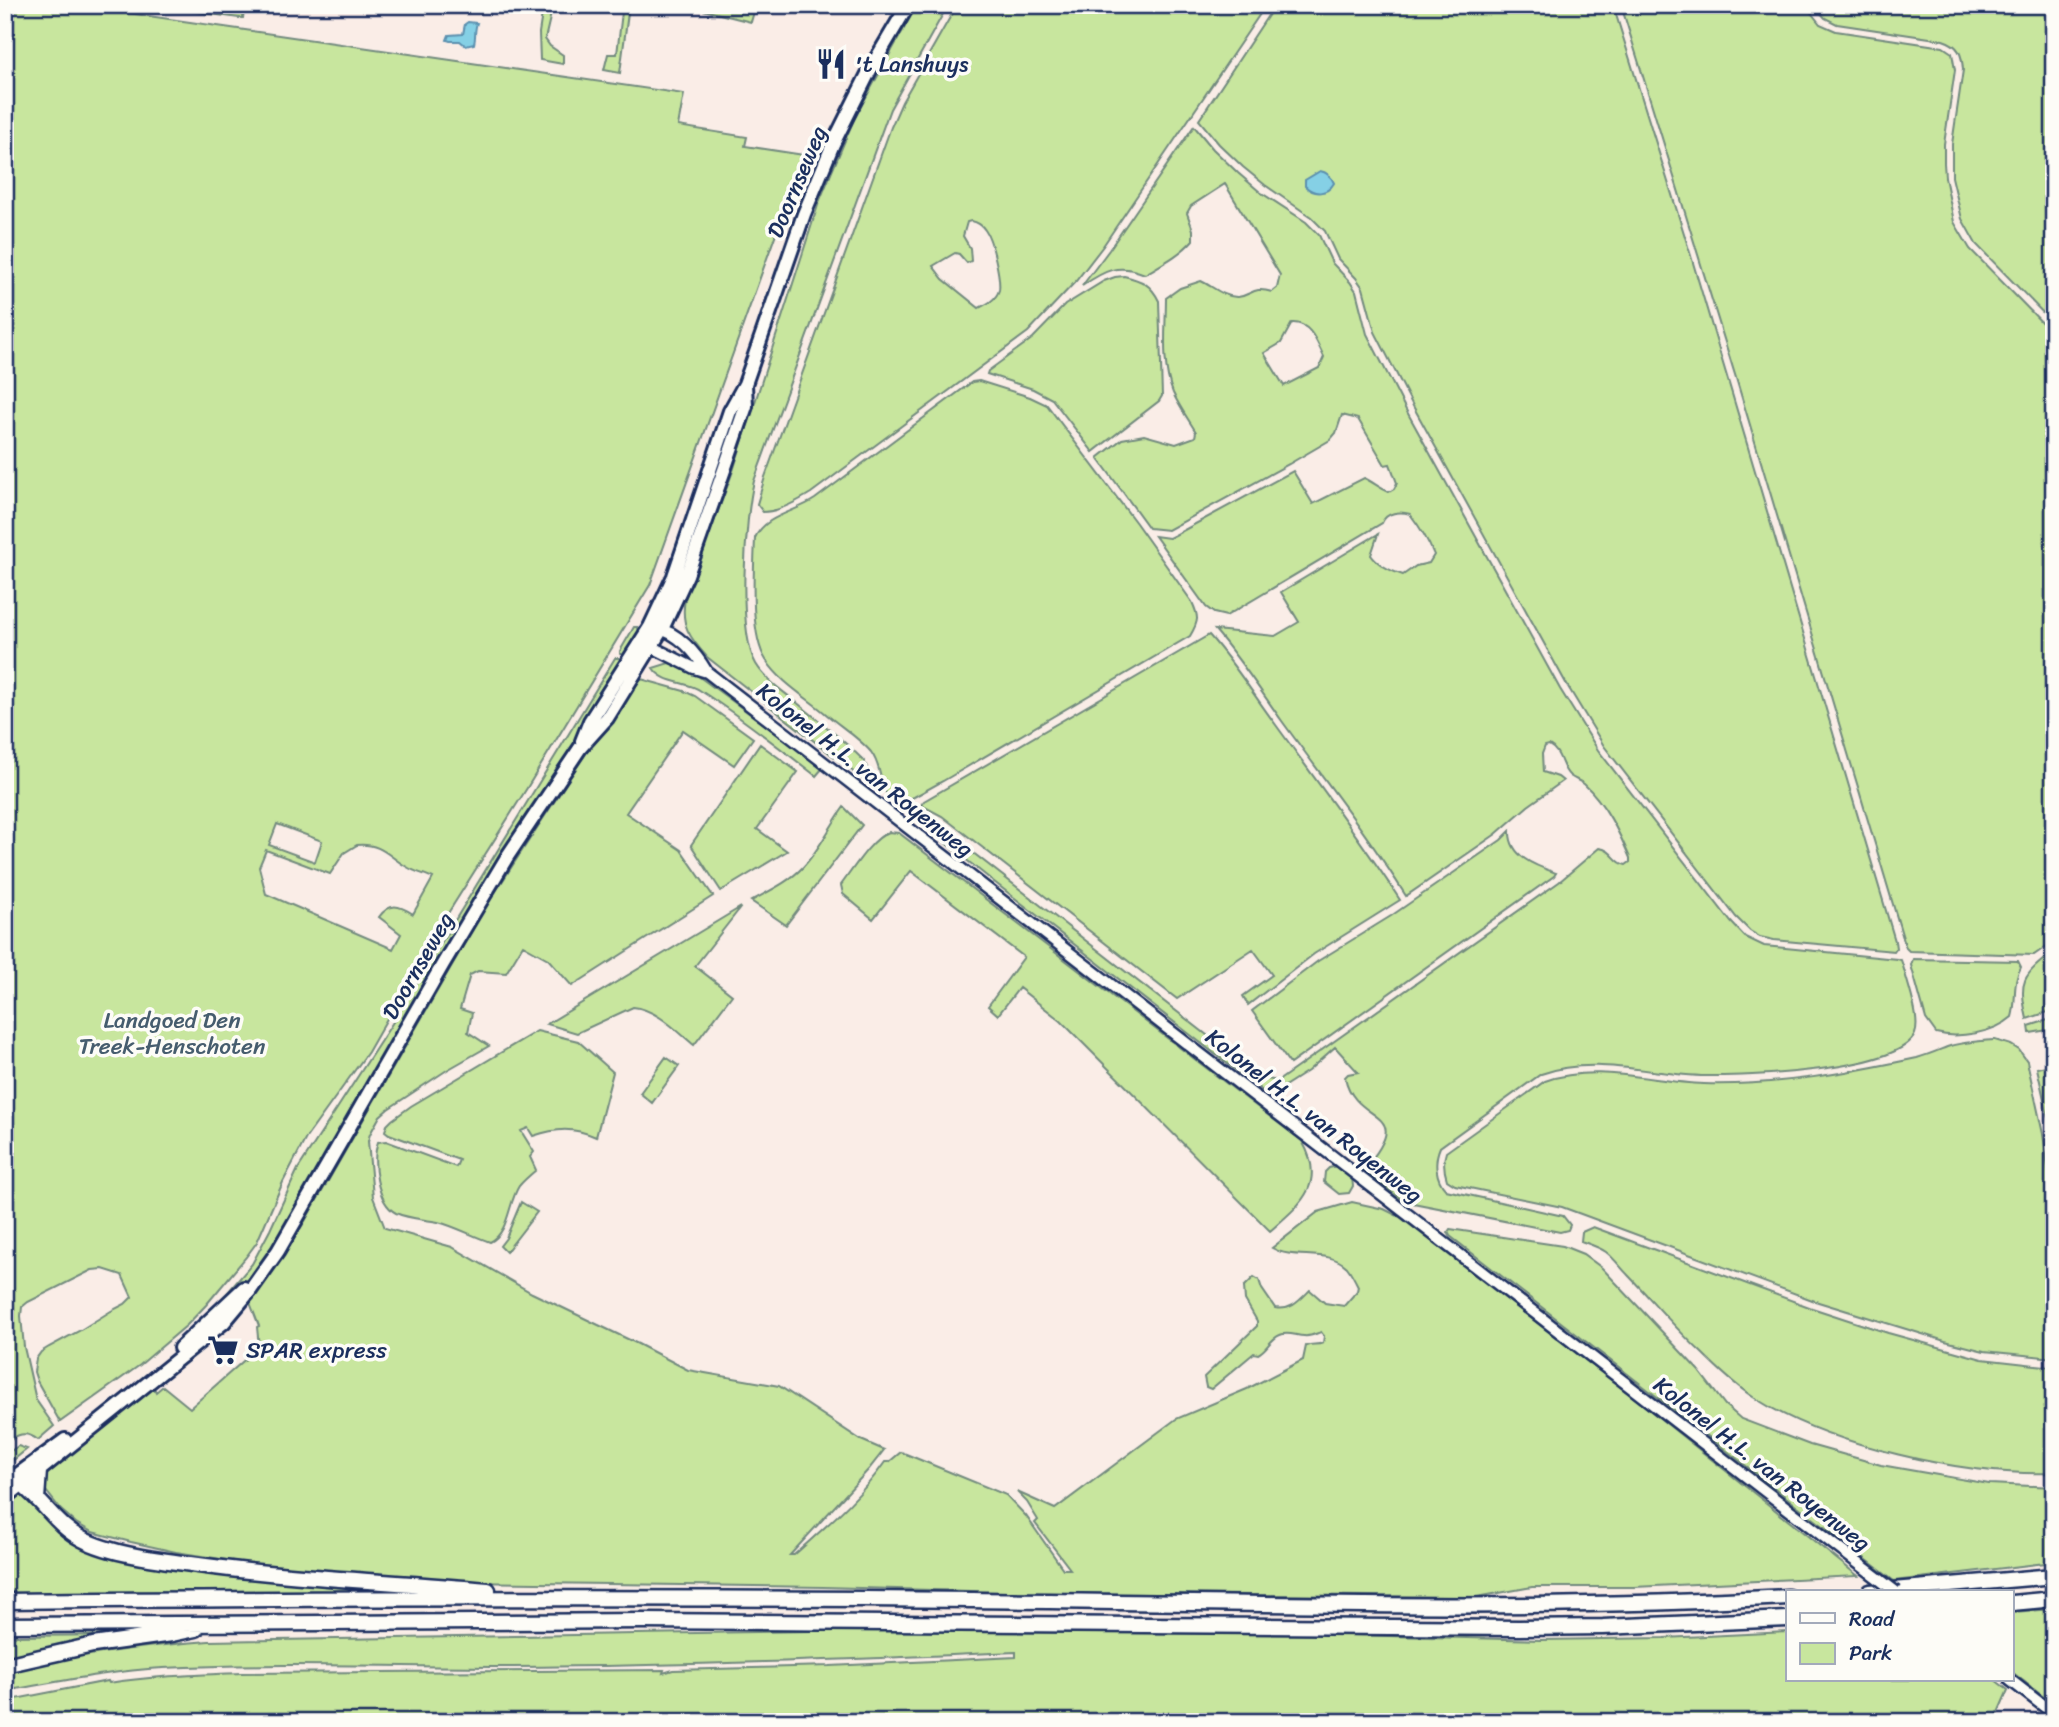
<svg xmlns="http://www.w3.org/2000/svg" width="2059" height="1727" font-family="Sriracha,sans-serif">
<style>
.green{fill:#c8e69e;stroke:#728a7e;stroke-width:2;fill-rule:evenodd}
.water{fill:#85d0e5;stroke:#5b90af;stroke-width:2}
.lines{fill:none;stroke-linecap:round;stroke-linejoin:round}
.minor-casing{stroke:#1b2f5e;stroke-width:15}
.major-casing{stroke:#1b2f5e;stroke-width:18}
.highway-casing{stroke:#1b2f5e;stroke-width:19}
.minor{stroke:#fdfcf7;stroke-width:10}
.major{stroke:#fdfcf7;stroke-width:12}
.highway{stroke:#fdfcf7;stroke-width:14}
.minor-bridge-casing{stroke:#1b2f5e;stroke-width:15;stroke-linecap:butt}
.minor-bridge{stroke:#fdfcf7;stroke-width:10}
.labels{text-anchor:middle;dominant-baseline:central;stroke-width:7;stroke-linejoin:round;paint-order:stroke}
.poi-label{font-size:23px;fill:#1b2f5e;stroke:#fdfcf7;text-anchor:start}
.street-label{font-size:23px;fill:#1b2f5e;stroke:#fdfcf7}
.park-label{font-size:23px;fill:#465d6e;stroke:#fdfcf7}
</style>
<rect width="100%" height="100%" fill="#faede7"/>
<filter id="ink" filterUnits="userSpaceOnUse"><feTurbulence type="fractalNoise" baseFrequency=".0143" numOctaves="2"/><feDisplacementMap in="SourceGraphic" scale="14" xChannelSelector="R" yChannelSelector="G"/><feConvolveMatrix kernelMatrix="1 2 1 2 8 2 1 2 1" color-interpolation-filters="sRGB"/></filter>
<g filter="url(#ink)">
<path class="green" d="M5,5H66L128,13L684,94L678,126L747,137L745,146L804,155L650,585L527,788L438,929L368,1052L306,1138L283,1182L257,1242L246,1257L206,1305L187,1325L140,1365L60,1422L37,1381L34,1372L36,1359L41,1352L49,1347L79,1331L111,1311L125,1304L132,1297L122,1275L103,1269L92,1270L28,1302L22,1307L21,1316L24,1347L36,1400L54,1426L38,1440C25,1430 17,1434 5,1444ZM277,824L322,841L315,862L269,845ZM357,845C382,843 388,856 407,867C415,872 425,874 433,878L413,914C399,905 390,902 379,917L401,934L393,949L266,894L259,867L266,850L330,874L344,853Z
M148,5H245L243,18H239Z
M533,5H553L545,39L550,46L563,55V64L540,60L539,33L543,7Z
M620,5H629L620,73L604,70L608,54H617L622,12Z
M684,5H756L751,22Z
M917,5H948L890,109L754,481C745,518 737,632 756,664C765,679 781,690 795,701C818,720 843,739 864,761L870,774L868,780L865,781L707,657C690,638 680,625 685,599L733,471L819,202L854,119Z
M957,5H1266L1103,246L1076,281L1028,332L811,493C798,501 779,512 763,512L757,504L765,477L891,127L902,102ZM971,221C977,222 982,225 985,230C992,239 1001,278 999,290C996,300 987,304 979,308L943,279L933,266L955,253L959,254L967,263L971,261L970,248L963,236L967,222Z
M1275,5H1613L1691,256L1895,941L1896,948L1894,951L1774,940L1760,937L1750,931L1736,917L1604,746L1567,685L1413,406L1375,332L1363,288L1356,278L1338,259L1325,231L1311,217L1265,185L1243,167L1219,144L1199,120Z
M1621,5H1805L1820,24L1836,31L1943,47L1952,53L1955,70L1944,144V163L1945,177L1954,222L1970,249L2054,335V941L2034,955L1909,951L1906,948L1736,378Z
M1814,5H2054V324L1976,244L1962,219L1952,177V144L1963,70C1962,54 1959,45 1943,40L1837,24L1825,18Z
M1194,126L1213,149L1238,173L1260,192L1306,222L1319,235L1332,263L1350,282L1356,291L1367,334L1406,410L1560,689L1598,750L1731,922L1745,937L1764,946L1897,959L1901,960L1903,966C1907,982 1921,1020 1915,1034C1900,1071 1743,1077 1706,1076C1651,1075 1595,1055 1541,1074L1440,1147C1434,1161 1435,1179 1446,1190L1563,1216L1570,1225L1568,1230L1560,1232L1408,1202L1402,1200L1363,1170C1419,1106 1355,1127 1345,1077L1348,1074L1358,1072L1335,1047L1308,1071L1269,1096L989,878L908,813L911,811L922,814L936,824L1257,1074L1267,1079L1278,1081L1559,882L1599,848C1613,849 1614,863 1626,865L1630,862V858C1619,832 1605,803 1584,784C1580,781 1574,779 1570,776C1560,767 1562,752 1549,745L1545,746L1542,754L1543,772L1558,777L1563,781L1528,806L1496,834L1406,896C1368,835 1324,779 1282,721C1260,690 1240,659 1215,630L1275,636L1299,622L1281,592L1378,534L1371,555C1378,565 1391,571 1403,575L1416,566L1429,563L1434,555C1428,540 1420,527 1410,514C1400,511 1386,512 1382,523L1226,616L1214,613L1206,607L1155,536L1169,538L1175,535L1293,471L1313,504L1364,478C1373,482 1379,488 1389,492L1394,489L1397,483L1390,464L1385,465L1358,419L1342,415L1336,433L1330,440L1289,464L1168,530L1149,528L1098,458L1122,439L1144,435L1176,444L1195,437L1196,432C1188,419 1179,406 1173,393C1161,364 1166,329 1166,298L1180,288L1201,281C1212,286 1225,298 1238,297C1253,295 1252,286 1272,292L1277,288L1280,275L1225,184L1191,206L1187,213L1193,230V240C1180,255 1162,264 1145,274C1118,263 1105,270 1082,286L1109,250ZM1292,323C1311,322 1317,343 1324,357L1319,368L1284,386L1264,353L1281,343Z
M1124,276C1141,280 1151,284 1159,301L1162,396L1159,401L1093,452L1052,399L1033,389L987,374L988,371L1033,338L1065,305L1104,281L1115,277Z
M979,381L1030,397L1047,405L1136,523L1192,602C1199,617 1199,621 1190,636L943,781L914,797L896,804C876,789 885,771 871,752C859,738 840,726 826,714C806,697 780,682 766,660C749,634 754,569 755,538C765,515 796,512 815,499L972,382Z
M634,627H638L639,634L625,657L620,654V651Z
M1209,635C1234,663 1253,694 1276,725C1318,783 1361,840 1400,900L1314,954L1248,1005L1243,996L1272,975L1253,949L1177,999L942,816L921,805L924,801Z
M615,658H619L623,661L601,697L572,750L270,1253L253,1275L219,1315L194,1332L252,1264L270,1230L298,1169L393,1022Z
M669,663L694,673L821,766L822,769L816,776C779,747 741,717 701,691C687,681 663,684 653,668Z
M641,679L684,691L695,696L753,738L734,765L683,730L626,813L681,850L713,896L572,986L548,959L523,945L506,973L478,971L470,975L460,1009L472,1013L468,1032L489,1046L447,1070L388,1109L380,1116L370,1134L368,1141L373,1197L385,1228L452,1247L532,1293L638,1344L688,1370L779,1386L861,1440L884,1450L869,1469L790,1555H794C826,1526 860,1498 885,1462H889L901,1452L1006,1495L1026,1516L1063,1569H1070L1035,1523L1038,1520L1027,1502L1017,1492L1055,1509L1176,1419L1247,1389L1303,1360L1306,1346C1312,1343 1317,1346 1323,1343L1324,1336L1321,1332C1315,1334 1310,1337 1304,1336C1296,1336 1288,1331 1280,1335C1270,1339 1267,1350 1258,1354L1254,1353L1211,1389L1206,1387L1204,1377L1257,1326V1321L1245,1300L1244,1287L1254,1277L1259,1280L1262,1289L1275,1308C1291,1311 1299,1301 1310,1290L1325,1303L1344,1306L1357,1291L1358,1286C1355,1280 1351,1272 1347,1267C1328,1248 1294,1261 1272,1248L1318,1212L1352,1202L1384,1209L1400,1217L1632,1396L1858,1576L1634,1587H1532L1477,1597L1041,1593L823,1587L461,1582L265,1566L176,1552L131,1542L92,1532L76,1523L61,1510L36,1478L153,1386L156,1392L163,1386L190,1408L259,1347L257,1327L259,1326L249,1300L287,1250L305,1221L482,913C513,864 545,816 577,767C597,738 616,704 641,679Z
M760,744L798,772L757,829L787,851L721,891L691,845Z
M844,807L862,825L786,925L751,901C769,891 789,882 803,867C820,849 830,826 844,807Z
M1510,831C1509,857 1536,866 1556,873L1554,876L1290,1064L1252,1011L1318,961L1391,916L1501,840Z
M889,832L899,833L1302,1141C1327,1184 1301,1204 1270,1231L1061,1021L1019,988L998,1015L988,1006L1024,957L911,871L873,919L843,894L841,885C853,869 871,839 889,832Z
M741,907L695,966L732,995L694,1045C677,1031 656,1009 633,1007L577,1033L547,1024Z
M2054,951V1010L2027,1019C2018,979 2023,976 2054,951Z
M1913,959L2018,961L2021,967C2012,983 2017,1000 2012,1017C1994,1033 1958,1039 1936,1033L1926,1019L1911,965Z
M2054,1018V1029L2030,1033L2029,1026Z
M537,1031L578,1041L613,1072L596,1137C573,1127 557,1128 533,1136L528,1128L521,1131L534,1152L530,1157L536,1170C530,1175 524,1180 519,1186C508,1203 509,1233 490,1242C472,1236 457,1227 438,1222C424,1219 409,1219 396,1213C377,1203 371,1160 378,1142L386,1141L456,1167L459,1160L389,1134L385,1131L387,1125L392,1120L411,1106Z
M1995,1040L2011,1045L2019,1050L2027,1061L2043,1134L2054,1208V1358L1984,1351L1945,1341L1815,1301L1562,1207L1455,1185L1447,1180C1444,1171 1443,1161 1446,1152L1545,1081C1597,1063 1651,1082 1704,1084C1776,1086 1847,1073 1917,1058C1928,1055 1937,1051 1947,1047C1962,1042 1979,1041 1995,1040Z
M666,1057L679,1066L652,1103L640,1093Z
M2054,1064V1154L2048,1117L2037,1068Z
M1337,1166L1352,1178L1353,1186L1349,1193L1339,1194L1324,1182L1325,1172L1329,1168Z
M521,1202L537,1212L506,1252L500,1246L506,1238Z
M1593,1227L1812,1308L1888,1333L1982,1359L2054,1367V1473C1964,1476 1829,1446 1753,1397C1735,1385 1717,1368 1701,1352C1675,1328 1652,1300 1628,1275C1621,1268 1614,1258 1606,1252C1599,1247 1589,1244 1581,1241L1582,1232Z
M1450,1229L1563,1246L1583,1254L1602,1268L1698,1370L1725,1405L1741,1419L1810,1445L1881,1465L1989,1484L2054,1487V1562L1894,1581L1450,1236L1448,1232Z
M18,1446L27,1449L5,1467V1455Z
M23,1489L65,1533L243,1577L400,1593L5,1594V1503Z
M2054,1609V1705L2012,1672V1612Z
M813,1631H1023L1312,1634L1540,1640L1664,1638L1788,1632V1680H1995L2008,1690L1994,1722H5V1701L108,1681L109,1683C152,1676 197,1675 241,1673L664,1670L663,1673L673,1670L830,1666L1016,1657V1652C848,1660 680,1666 512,1667C396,1667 279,1662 163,1668C110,1671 57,1682 5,1691V1672L10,1671C76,1655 142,1646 209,1641Z
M126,1635L5,1659V1636Z"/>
<path class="water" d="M468,22L477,23C474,31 476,37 474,44L466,46L460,41H450L447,40L449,35L463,34L465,24Z
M1320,171C1327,172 1331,176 1334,183C1327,195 1314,195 1305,186V180Z"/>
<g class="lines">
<defs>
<path id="minor" d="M656,628C678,632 696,653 707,672L1845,1553
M651,639L652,647L694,668L707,672
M2010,1680L2054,1714"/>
<path id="major" d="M582,741L590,721L650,627L674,576L730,411L745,384L804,214L833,144L872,66L908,5
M180,1348L244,1288
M5,1484L65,1440
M5,1498L224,1322L249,1292L278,1251L443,964L507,857L580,748L607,718L662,629L687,575L724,470L746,406L745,384"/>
<path id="highway" d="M5,1485L23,1486C45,1503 57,1526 82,1539C110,1554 159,1560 191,1564C290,1578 389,1581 488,1590
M37,1499L39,1471
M1870,1592L2054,1576
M5,1601C328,1598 650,1597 973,1600C1244,1603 1517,1612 1788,1597
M2012,1603L2054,1599
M5,1625L643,1621L1519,1628L1603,1627L1788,1619
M5,1665L93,1645L172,1634L196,1629"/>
</defs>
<use href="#minor" class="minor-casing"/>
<use href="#major" class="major-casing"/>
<use href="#highway" class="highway-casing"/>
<use href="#minor" class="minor"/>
<use href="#major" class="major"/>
<use href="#highway" class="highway"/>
<defs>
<path id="minor-bridge" d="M1845,1553L1896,1592"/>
</defs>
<use href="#minor-bridge" class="minor-bridge-casing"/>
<use href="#minor-bridge" class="minor-bridge"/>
</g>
</g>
<defs>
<symbol id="restaurant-bare" viewBox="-9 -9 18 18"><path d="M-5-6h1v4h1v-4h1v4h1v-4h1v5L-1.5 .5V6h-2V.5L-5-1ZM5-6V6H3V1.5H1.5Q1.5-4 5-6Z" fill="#1b2f5e" stroke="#fdfcf7" stroke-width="2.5" paint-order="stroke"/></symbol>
<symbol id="supermarket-bare" viewBox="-9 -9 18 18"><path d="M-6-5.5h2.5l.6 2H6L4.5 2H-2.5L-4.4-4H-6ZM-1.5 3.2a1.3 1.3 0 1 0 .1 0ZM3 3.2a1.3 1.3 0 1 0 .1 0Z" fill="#1b2f5e" stroke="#fdfcf7" stroke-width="2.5" paint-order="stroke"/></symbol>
</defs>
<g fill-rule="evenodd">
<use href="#restaurant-bare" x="809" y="42" width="44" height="44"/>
<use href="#supermarket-bare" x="201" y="1328" width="44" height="44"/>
</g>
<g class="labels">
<g class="poi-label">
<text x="854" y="64">'t Lanshuys</text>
<text x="246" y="1350">SPAR express</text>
</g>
<g class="street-label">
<text transform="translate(797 182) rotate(-67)">Doornseweg</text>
<text transform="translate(865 770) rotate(38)">Kolonel H.L. van Royenweg</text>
<text transform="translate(418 966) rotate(-60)">Doornseweg</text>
<text transform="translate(1314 1116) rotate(38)">Kolonel H.L. van Royenweg</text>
<text transform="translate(1762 1464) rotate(38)">Kolonel H.L. van Royenweg</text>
</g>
<g class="park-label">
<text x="172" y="1020">Landgoed Den<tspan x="172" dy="26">Treek-Henschoten</tspan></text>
</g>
</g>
<rect width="2059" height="1727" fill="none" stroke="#fdfcf7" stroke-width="28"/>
<rect x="14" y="14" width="2031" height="1699" fill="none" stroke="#1b2f5e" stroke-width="2.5" filter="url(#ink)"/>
<rect x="1786" y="1590" width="228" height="91" fill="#fdfcf7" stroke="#a3aaba" stroke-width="2"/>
<rect x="1800" y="1613" width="35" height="10" fill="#fdfcf7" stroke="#a3aaba" stroke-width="2"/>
<text x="1849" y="1626" font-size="21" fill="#1b2f5e">Road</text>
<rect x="1800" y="1643" width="35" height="21" fill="#c8e69e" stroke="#a3aaba" stroke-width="2"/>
<text x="1849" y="1660" font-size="21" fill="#1b2f5e">Park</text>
</svg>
